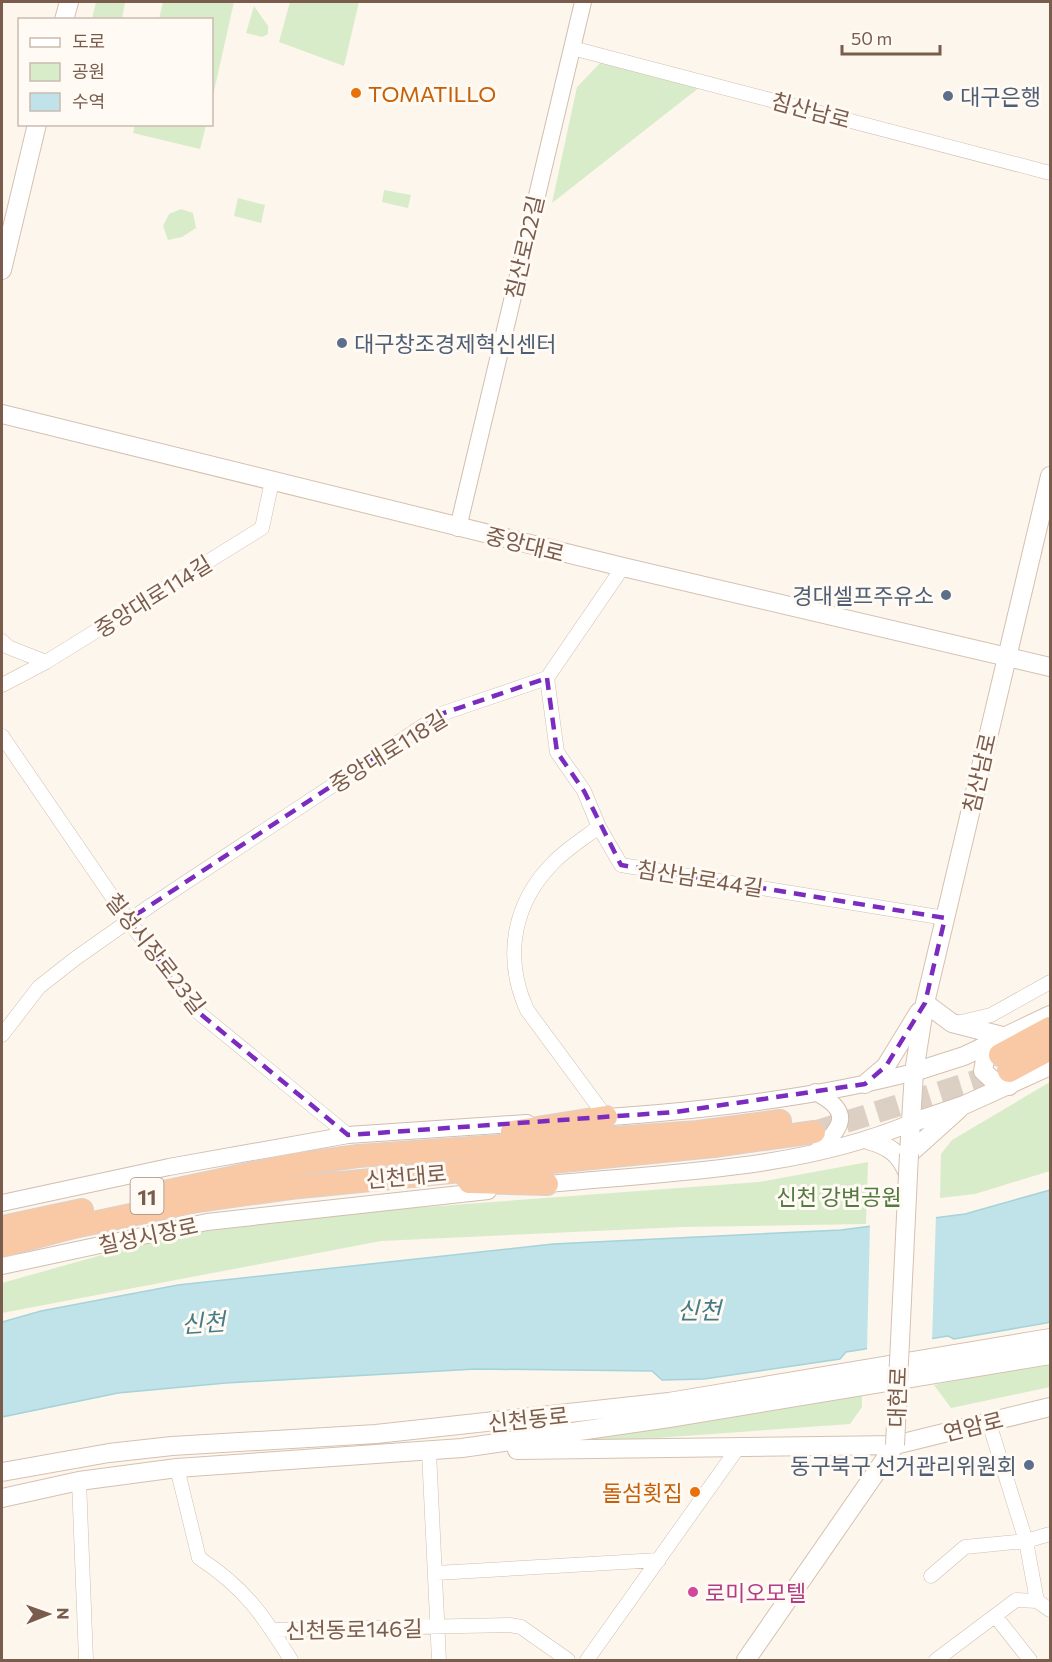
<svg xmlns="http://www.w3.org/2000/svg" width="1052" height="1662" font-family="Commissioner,'Noto Sans KR',sans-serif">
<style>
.green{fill:#d8ecc9}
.water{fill:#bfe3e8;stroke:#a5d3da;stroke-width:1.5}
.pier{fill:#fdf6ec}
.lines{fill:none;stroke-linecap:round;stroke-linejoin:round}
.trunk-tunnel{stroke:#dcd0c4;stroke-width:22;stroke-dasharray:22 11;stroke-linecap:butt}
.minor-casing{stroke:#d1beb0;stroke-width:15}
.tertiary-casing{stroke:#d1beb0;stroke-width:18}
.secondary-casing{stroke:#d6c0b0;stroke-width:20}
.trunk-casing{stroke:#dad1cd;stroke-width:24}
.minor{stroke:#fff;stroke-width:14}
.tertiary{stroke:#fff;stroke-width:16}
.secondary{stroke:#fff;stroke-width:18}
.trunk{stroke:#f9c8a4;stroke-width:22}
.secondary-bridge-casing{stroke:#d6c0b0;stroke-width:20;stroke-linecap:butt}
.secondary-bridge{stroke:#fff;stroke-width:18}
.marked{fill:none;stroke:#7b2cbf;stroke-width:4.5;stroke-dasharray:12 8;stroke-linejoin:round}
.food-dot{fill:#e8710a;stroke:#fffaf3;stroke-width:2}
.service-dot{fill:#5c6f8a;stroke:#fffaf3;stroke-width:2}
.hotel-dot{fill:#d1479c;stroke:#fffaf3;stroke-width:2}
.labels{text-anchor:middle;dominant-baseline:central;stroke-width:6;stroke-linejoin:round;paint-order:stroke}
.shield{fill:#fffaf3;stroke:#a28b7f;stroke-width:1.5}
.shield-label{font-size:21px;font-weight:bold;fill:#7a5c4d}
.food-label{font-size:22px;fill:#c56008;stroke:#fffaf3;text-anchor:start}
.service-label{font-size:22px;fill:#4e5e75;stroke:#fffaf3;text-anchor:start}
.street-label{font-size:22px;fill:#7a5c4d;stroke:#fffaf3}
.park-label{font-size:22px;fill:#537a41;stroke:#fffaf3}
.hotel-label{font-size:22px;fill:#b23c85;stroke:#fffaf3;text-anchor:start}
.water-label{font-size:24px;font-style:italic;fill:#437c86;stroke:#fffaf3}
</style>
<rect width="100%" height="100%" fill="#fdf6ec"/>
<path class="green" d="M96,2H125L122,19H92Z
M163,2H234L212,100V20L159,19Z
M290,2H359L344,66L279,42Z
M254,6L268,26V34L262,37L246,33Z
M606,57L705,83L552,203L577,87Z
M135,124H206V125L200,149L133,133Z
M384,190L411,195L408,208L382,202Z
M238,198L265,205L261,223L234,216Z
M181,209L193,213L196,228L182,237L168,240L163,226L169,214Z
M1050,1082V1171L975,1194L940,1198L941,1154L952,1140Z
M868,1162L866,1224L682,1227L381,1241L2,1313V1283L173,1235L385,1210L759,1182Z
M1050,1361V1387L951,1408L934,1385Z
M862,1395V1407L850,1424L546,1446L543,1442Z"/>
<path class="water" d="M1050,1190V1322L1046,1323L954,1339L948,1336L846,1352L840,1359L704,1379L662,1380L652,1371L476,1369L226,1383L118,1393L2,1417V1322L41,1311L178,1285L553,1244L841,1230L965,1214Z"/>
<path class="pier" d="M936,1214L932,1341L867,1351L870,1223Z"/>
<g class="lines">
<path class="trunk-tunnel" d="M814,1132L1007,1071"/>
<defs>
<path id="minor" d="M572,48L1050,173
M2,641L8,647L46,662
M547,678L557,752L584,791L599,827L621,865L945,918
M2,685L46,662L262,528L272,481
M2,736L128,920L198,1012L348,1135
M599,827C584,838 568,848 555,861C513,902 503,957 527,1010L606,1117
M957,1023L991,1015L1050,982
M2,1035L39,987L76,958L150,906L441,714L547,678L623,567
M989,1423L1026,1541L1037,1601L1050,1610
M429,1452L439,1660
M177,1468L199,1558C245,1588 263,1615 291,1660
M79,1481L86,1660
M436,1573L659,1560
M931,1576L965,1547L1026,1541L1050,1534
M996,1617L1030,1660
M273,1630L510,1625L521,1627L568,1660
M587,1660L740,1445
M936,1660L1016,1600L1037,1601"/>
<path id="tertiary" d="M458,528L583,2
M815,1092C852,1111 844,1126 818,1150
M595,1118C700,1111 812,1099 914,1072
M538,1185C663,1172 793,1172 911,1123
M2,1203L169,1167L348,1135L527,1123
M2,1266L207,1222L488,1191"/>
<path id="secondary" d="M64,20L69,2
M2,270L37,124
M2,414L623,567L1050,667
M925,1003L952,1023L1006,1037
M998,1044L986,1054L983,1071L997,1084L1009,1086
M914,1072L964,1056L1050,1015
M865,1084L886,1066L919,1012
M911,1123L964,1105L1050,1066
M868,1140C889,1146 900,1153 908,1174
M909,1154L914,1072L925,1003L1050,476
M909,1154L959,1109
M517,1450L895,1445L1050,1407
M2,1472L109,1453L172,1446L376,1434L669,1402L1050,1338
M2,1498L79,1481L177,1468L462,1448L669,1418L1050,1355
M746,1660L895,1445"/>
<path id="trunk" d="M1000,1055L1050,1028
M1009,1071L1050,1049
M512,1132L606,1117
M469,1182L547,1184
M164,1192L292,1165L358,1156L698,1132L780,1121
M2,1227L82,1210
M2,1246L74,1227L197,1201L290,1188L714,1146L814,1132"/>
</defs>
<use href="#minor" class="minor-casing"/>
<use href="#tertiary" class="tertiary-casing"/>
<use href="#secondary" class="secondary-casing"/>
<use href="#trunk" class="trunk-casing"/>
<use href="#minor" class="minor"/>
<use href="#tertiary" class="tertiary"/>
<use href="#secondary" class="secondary"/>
<use href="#trunk" class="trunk"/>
<defs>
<path id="secondary-bridge" d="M895,1445L909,1154"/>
</defs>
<use href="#secondary-bridge" class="secondary-bridge-casing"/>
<use href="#secondary-bridge" class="secondary-bridge"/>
</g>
<path class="marked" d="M547,678L557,752L584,791L621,865L945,918L925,1003L886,1066L865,1084L675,1112L348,1135L198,1012L128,920L441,714Z"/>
<g class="food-dot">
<circle cx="356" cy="93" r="6"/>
<circle cx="695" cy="1492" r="6"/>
</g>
<g class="service-dot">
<circle cx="948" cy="96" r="6"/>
<circle cx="342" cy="343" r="6"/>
<circle cx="946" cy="595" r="6"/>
<circle cx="1029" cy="1465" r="6"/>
</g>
<circle class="hotel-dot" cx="693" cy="1592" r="6"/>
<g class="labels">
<rect class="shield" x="130.5" y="1178" width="33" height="36" rx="4.5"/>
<g class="shield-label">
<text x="147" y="1196">11</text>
</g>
<g class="food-label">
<text x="368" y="93">TOMATILLO</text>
<text x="683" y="1492" text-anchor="end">돌섬횟집</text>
</g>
<g class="service-label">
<text x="960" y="96">대구은행</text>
<text x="354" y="343">대구창조경제혁신센터</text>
<text x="934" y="595" text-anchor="end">경대셀프주유소</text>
<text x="1017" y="1465" text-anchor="end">동구북구 선거관리위원회</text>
</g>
<g class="street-label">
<text transform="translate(811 110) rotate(15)">침산남로</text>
<text transform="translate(524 247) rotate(-77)">침산로22길</text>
<text transform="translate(525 544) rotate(14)">중앙대로</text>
<text transform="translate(153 596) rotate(-32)">중앙대로114길</text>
<text transform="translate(388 751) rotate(-32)">중앙대로118길</text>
<text transform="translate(979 773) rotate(-77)">침산남로</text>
<text transform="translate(700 878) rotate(9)">침산남로44길</text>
<text transform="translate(156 953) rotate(52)">칠성시장로23길</text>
<text transform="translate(406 1176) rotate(-5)">신천대로</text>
<text transform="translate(148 1235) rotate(-12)">칠성시장로</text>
<text transform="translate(897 1397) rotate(-88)">대현로</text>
<text transform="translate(528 1419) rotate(-6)">신천동로</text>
<text transform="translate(973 1426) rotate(-14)">연암로</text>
<text transform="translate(354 1629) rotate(-1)">신천동로146길</text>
</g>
<g class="park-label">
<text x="839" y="1196">신천 강변공원</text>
</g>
<g class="hotel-label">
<text x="705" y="1592">로미오모텔</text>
</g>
<g class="water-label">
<text x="699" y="1309">신천</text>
<text transform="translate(203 1322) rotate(-4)">신천</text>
</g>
</g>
<rect width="1052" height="1662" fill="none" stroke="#7a5c4d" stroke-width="6"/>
<rect x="18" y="18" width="195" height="108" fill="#fffaf3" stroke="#cabbb1" stroke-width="1.5"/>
<rect x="30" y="38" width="30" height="9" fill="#ffffff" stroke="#cabbb1" stroke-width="1.5"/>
<text x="72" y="48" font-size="18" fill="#7a5c4d">도로</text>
<rect x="30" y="63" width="30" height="18" fill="#d8ecc9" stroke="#cabbb1" stroke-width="1.5"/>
<text x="72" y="78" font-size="18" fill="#7a5c4d">공원</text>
<rect x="30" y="93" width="30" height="18" fill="#bfe3e8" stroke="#cabbb1" stroke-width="1.5"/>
<text x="72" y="108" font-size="18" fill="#7a5c4d">수역</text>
<g transform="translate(48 1614) rotate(89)" stroke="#fffaf3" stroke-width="4.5" paint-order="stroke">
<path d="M0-4.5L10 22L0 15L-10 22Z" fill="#7a5c4d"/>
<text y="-9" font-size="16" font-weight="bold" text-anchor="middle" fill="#7a5c4d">N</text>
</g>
<path d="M842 45v9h98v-9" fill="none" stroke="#7a5c4d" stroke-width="3"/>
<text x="851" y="45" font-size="18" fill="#7a5c4d" stroke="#fffaf3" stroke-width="4.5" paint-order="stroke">50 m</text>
</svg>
